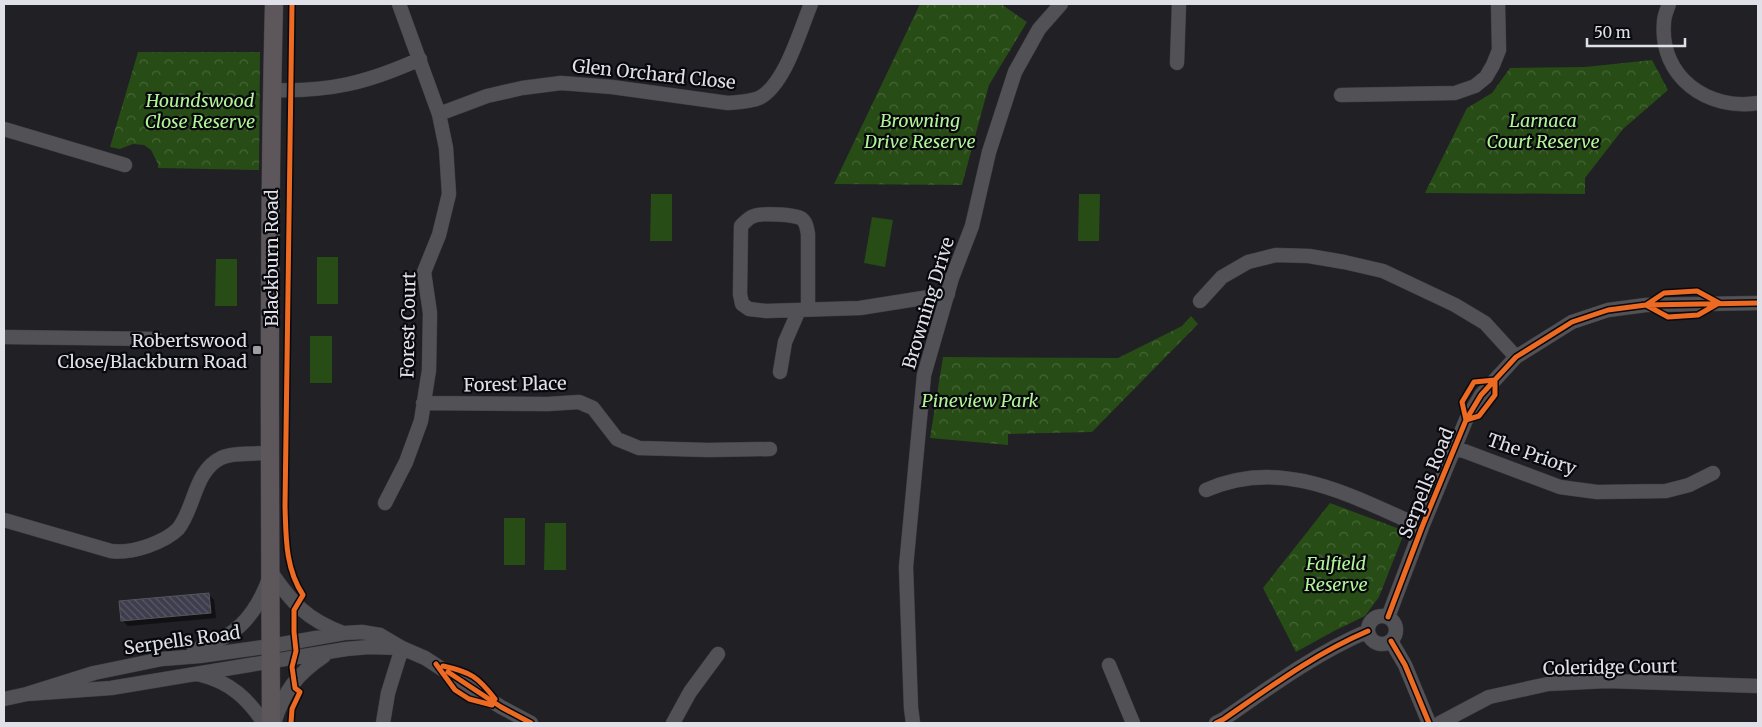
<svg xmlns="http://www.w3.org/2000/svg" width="1762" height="727" font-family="Merriweather,serif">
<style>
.park{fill:url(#park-crowns)}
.pitch{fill:#274c15}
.shadow{fill:#0007}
.building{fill:url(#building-back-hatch);stroke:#56565b}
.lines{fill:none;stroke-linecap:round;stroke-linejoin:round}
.minor-casing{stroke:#3d3d42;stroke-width:15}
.major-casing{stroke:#3d3d42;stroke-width:19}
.minor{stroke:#525256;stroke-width:14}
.major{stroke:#5d575b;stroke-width:18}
.cycleway-casing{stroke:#08080d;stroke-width:8}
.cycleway{stroke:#ed6a23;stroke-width:5}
.poi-dot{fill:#9d9da4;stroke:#08080d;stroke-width:2}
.labels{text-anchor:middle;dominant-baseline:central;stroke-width:4.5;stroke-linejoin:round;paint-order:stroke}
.street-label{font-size:18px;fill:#e0e1e8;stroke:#08080d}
.park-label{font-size:18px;font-style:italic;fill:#b1f696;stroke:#08080d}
.poi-label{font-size:18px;fill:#e0e1e8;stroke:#08080d;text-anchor:end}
</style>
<defs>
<pattern id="park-crowns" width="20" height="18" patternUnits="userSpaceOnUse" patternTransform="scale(1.25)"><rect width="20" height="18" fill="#274c15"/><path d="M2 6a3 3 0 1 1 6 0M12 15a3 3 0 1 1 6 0" fill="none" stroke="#466637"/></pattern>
<pattern id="building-back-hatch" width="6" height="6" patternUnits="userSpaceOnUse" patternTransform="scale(1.25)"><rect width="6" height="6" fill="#3d3d4d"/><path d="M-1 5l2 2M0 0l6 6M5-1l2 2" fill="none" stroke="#595967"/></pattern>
</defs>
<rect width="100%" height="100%" fill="#202025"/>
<path class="park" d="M920,4H1001L1027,22L989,85L962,185L834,184Z
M138,52H260L259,170L158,168V164L151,150L144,145L133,144L120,149L110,147Z
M1652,60L1668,90L1623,129L1585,178V194L1425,193L1467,108L1492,93L1510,68L1585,67Z
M1191,316L1198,324L1092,432L1008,434V445L930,438L943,357L1118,358L1182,326Z
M1330,503L1405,531L1379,597L1365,616L1334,631L1296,652L1263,588Z"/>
<path class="pitch" d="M651,194H672V241H650Z
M1079,194H1100L1099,241H1078Z
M872,217L893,220L885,267L864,263Z
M317,257H338V304H317Z
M216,259H237V306H215Z
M310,336H332V383H310Z
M504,518H525V565H504Z
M545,523H566V570H544Z"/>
<path class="shadow" d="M208,594L214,600L216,618L128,626L122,620Z"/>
<path class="building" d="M209,593L211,613L121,621L119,601Z"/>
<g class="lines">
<defs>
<path id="minor" d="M1669,4C1667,10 1664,16 1664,22C1659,77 1708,111 1758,103
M1177,63L1179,4
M271,90C329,92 367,83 420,59
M1341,95L1455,93L1475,86L1486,77L1493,65L1499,50L1498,4
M439,114L487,96L522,88L561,83L612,87L728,103C738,102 749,102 759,98C785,85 800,30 811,4
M4,129L125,165
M1200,301L1222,277L1248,262L1276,255L1309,256L1344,262L1383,271L1455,305L1485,323L1516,357
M808,310V234C807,228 806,222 802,219C797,214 760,213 754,216C749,217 745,222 741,226L740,294L742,304L749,309L766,311L860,308L948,294
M4,337L156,339
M780,372L785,342L799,310
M423,403L548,404L579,402L593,408L617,439L639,448L708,450L770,449
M1456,448L1560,487L1597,492L1666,491L1689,485L1713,473
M1206,490C1283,456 1351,496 1422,527
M385,503L406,462L421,421L429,370L430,313L424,272L439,235L449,194L446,148L439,114L399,4
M4,520L111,551C124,553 136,550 148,546C159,542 170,537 178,529C195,508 194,471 221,458C232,452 258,454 271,453
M271,572C292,603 306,619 343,633
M1368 630a14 14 0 1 1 28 0a14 14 0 1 1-28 0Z
M1388,617L1422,527L1466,420L1481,395L1516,357L1572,322L1608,310L1646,305L1758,303
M1391,641L1405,665L1429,723
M194,650C234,638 254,619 269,579
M1109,665L1133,723
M201,675C230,682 248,699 264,723
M27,694L94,673L162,659L200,656L271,646L344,633L362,632L380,635L402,648L425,658L501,707L531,723
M4,699L27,694L111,688L346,649L369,647L401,648
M274,723C284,691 297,674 324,656
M383,723L388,693L402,648
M673,723L690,692L718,654
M913,723L911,708L906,567L924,375L952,278L972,226L989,152L1015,72L1039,29L1061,4
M1216,723L1224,719C1270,687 1316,653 1368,631
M1440,723L1489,697L1548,684L1607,681L1758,686"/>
<path id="major" d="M271,723C270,484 268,243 274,4"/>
</defs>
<use href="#minor" class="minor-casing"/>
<use href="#major" class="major-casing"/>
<use href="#minor" class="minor"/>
<use href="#major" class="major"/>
<defs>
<path id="cycleway" d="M1697,291L1719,303L1698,315L1668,317L1646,305L1664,293Z
M1495,380V395L1479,416L1466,420L1462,402L1474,382Z
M1388,617L1422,527L1466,420L1481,395L1516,357L1572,322L1608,310L1646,305L1758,303
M1391,641L1405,665L1429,723
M436,664L455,690L469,699L492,705
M443,666C471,672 478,677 495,699
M448,672L501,707L531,723
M291,723L292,709L300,692L295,688L292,667L296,651L294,632V610L303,595C285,568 286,536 285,506L292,4
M1216,723L1224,719C1270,687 1316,653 1368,631"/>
</defs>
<use href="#cycleway" class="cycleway-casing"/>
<use href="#cycleway" class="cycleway"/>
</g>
<rect class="poi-dot" x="252" y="345" width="10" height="10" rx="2.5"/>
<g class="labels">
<g class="street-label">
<text transform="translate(654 74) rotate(6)">Glen Orchard Close</text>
<text transform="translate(271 258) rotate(-90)">Blackburn Road</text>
<text transform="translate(928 303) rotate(-73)">Browning Drive</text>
<text transform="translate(408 325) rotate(-89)">Forest Court</text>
<text transform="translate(515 384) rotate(-1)">Forest Place</text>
<text transform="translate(1532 454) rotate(19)">The Priory</text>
<text transform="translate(1426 483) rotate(-68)">Serpells Road</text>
<text transform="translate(182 640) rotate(-8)">Serpells Road</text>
<text transform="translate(1610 667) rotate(-1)">Coleridge Court</text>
</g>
<g class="park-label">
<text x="200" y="100">Houndswood<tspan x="200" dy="21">Close Reserve</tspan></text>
<text x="920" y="120">Browning<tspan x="920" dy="21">Drive Reserve</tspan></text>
<text x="1543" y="120">Larnaca<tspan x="1543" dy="21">Court Reserve</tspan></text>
<text x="980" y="400">Pineview Park</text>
<text x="1336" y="563">Falfield<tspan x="1336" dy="21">Reserve</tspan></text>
</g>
<g class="poi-label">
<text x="247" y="340">Robertswood<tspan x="247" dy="21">Close/Blackburn Road</tspan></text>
</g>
</g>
<rect width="1762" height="727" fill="none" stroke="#e0e1e8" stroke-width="10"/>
<path d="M1587 38v8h98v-8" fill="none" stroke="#e0e1e8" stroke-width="2.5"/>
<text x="1594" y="38" font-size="15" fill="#e0e1e8" stroke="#08080d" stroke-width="4" paint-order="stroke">50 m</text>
</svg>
